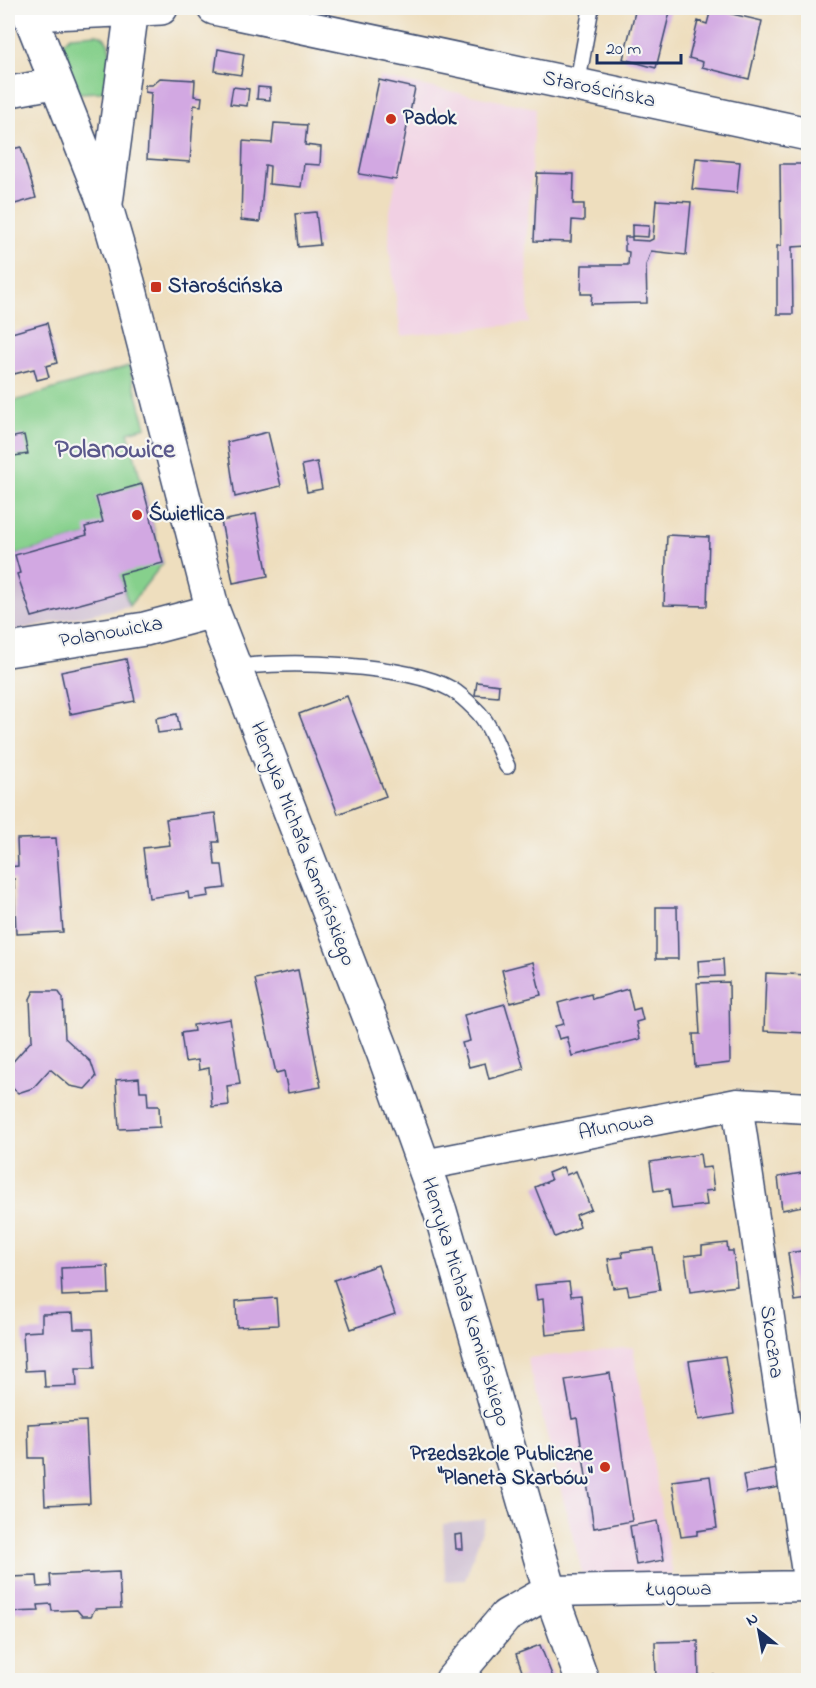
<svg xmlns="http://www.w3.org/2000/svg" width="816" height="1688" font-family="'Indie Flower',sans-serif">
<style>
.built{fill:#f1d0e3}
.industrial{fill:#cebed1}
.green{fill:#86d08c;stroke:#508075;stroke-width:1.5}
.building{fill:#d2a8e2}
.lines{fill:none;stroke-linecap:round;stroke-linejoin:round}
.service-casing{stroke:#3b496c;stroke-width:18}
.minor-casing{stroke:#3b496c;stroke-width:33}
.tertiary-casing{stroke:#3b496c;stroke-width:36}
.service{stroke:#fff;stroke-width:15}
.minor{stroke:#fff;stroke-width:30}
.tertiary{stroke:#fff;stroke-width:33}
.poi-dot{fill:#c8321e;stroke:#f6f6f2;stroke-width:2}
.labels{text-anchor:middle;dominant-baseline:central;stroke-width:4.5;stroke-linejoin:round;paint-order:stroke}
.street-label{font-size:21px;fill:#1b2f5e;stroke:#f6f6f2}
.poi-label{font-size:21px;font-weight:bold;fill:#1b2f5e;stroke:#f6f6f2;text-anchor:start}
.district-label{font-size:27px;font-weight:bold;fill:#5b598c;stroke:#f6f6f2}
</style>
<rect width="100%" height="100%" fill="#f6f6f2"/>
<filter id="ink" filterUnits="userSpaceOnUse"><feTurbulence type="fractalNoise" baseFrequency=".0167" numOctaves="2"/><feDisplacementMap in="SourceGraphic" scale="12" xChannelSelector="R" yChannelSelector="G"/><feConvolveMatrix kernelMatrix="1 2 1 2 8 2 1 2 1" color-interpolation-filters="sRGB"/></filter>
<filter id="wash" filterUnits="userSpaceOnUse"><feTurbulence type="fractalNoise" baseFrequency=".008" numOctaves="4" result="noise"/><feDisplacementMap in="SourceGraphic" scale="24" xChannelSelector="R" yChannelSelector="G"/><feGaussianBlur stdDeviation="1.35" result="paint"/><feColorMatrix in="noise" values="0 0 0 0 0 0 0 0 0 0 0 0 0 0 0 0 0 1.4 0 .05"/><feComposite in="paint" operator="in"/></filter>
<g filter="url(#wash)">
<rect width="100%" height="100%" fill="#eedebe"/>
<path class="built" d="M379,77L536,108L526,245L529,323L401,336L389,246L390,211L396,180L359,174Z
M633,1347L673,1575L584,1580L527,1358Z"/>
<path class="industrial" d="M14,548L15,555L120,574L129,606L8,632V550Z
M486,1519L465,1580L445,1581L443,1524Z"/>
<path class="green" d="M97,34C118,39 108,71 106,88L101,92L77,93L60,51L63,43L70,36Z
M129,366L146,427L128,432L163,563L129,606L106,530L15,555L13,548L8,550V403Z"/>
<g id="blocks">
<path class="building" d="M636,8H671L656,68L623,59Z
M711,9L762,21L749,79L702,67L703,62L689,58L698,21L707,24Z
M218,49L244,54L241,75L215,71Z
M160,78L195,80L194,96L202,97L201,106L194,105L190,162L147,159L151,93L145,92V85H152Z
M379,80L415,88L396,180L359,174Z
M233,87L249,89L247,106L230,104Z
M258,87L270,88V100L257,99Z
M274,123L307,125L305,145L321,147L320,165L304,164L301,187L269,184L270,166L265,165L260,222L241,220L243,141L272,143Z
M21,147L36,198L8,206V150Z
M696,158L740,162L737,193L692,189Z
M780,164H808V246L792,247L793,314H777V246H781Z
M537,173L574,174L573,204H584V221L572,220L571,242L534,241Z
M656,200L691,202L686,255L651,251L646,265L647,303L591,304L592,294H581L582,265H628L629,252L625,251V237H632V240L649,241L653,239Z
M316,212L320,245L298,247L295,214Z
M632,225L649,226L648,237L632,236Z
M47,323L57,363L46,366L49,377L37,380L34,369L14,374L8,350V334Z
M268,432L281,486L235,497L227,442Z
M24,435L28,454L8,457V438Z
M317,462L322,489L307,492L302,465Z
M142,484L163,563L120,574L124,592L32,617L17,574L20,573L15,555L87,535L85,527L103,522L96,497Z
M256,514L268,576L233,583L221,521Z
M667,535L709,537L707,606L664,605Z
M126,659L135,701L70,714L61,672Z
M477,682L499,685L498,697L475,695Z
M347,696L386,796L338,814L299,714Z
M177,714L180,730L158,733L156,718Z
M215,813L219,842H213L215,865H222L225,888L208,890L209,896L189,899L188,892L149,898L143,848L170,845L166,819Z
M56,838L63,932L16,934L14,879L8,880V867L18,866L17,839Z
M656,907H677L678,959H656Z
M723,959L724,976L699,977L698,961Z
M533,962L541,995L510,1003L502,970Z
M298,970L321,1087L288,1093L284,1071L276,1073L255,979Z
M766,973L808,975V1033L764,1031Z
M729,982L730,1063L695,1067L693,1034H700L697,983Z
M628,989L633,1010L640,1008L643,1020L636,1022L640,1039L572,1056L567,1037L559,1039L555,1026L564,1024L558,1003L591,994L592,999Z
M34,991H58L63,998L65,1038L91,1062L96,1077L85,1089L70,1086L50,1069L33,1088L18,1093L8,1084L9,1066L32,1040L30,999Z
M505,1004L524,1069L489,1079L485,1063L469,1067L462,1043L470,1041L464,1015Z
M230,1019L240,1084L227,1086L229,1105L212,1107L209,1068L199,1070L198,1060L185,1062L181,1033L194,1031L193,1025Z
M139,1078L140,1091H147L148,1106H159L160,1127L119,1129L116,1080Z
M700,1154L702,1168L711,1167L714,1190L705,1191L707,1205L672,1209L669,1189L654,1191L650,1162Z
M563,1167L566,1175L576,1171L591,1209L576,1215L580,1227L555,1237L535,1187L551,1180L548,1173Z
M808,1172V1205L782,1210L778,1177Z
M727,1243L728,1251H733L737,1286L690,1292L685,1256L702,1254V1246Z
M653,1248L660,1290L629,1295L627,1286L613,1288L608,1259L623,1257L622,1252Z
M808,1250V1299L795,1301L788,1253Z
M378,1265L395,1314L351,1329L334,1280Z
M108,1266L109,1294L62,1296L61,1268Z
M569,1282L571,1296L581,1295L584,1331L546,1335L543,1299L537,1300L535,1285Z
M276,1298L278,1325L237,1327L236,1301Z
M73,1313L74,1329H93L95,1368H76L77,1386L45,1387L44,1370L25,1371L23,1332L42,1331V1314Z
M725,1356L734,1414L699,1420L689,1361Z
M610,1373L632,1521L594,1528L577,1418L572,1419L565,1380Z
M86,1421L90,1503L45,1505L43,1458H29L28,1424Z
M777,1469L780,1487L746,1493L743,1475Z
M710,1476L717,1528L697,1531V1535L681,1537L672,1481Z
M657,1521L664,1560L636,1565L630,1526Z
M462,1534L463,1549H456L455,1535Z
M119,1572L121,1608L95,1609L91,1616H82L77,1610L52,1611L51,1604L38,1605L39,1611L11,1612L10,1577L37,1576L38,1587L51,1586L50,1575Z
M698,1641L699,1680H656L655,1642Z
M540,1645L554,1680H514L524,1677L516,1654Z
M714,1674L717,1680H700Z"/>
</g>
</g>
<g filter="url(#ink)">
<use href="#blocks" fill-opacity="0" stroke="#3b496c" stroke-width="1.5"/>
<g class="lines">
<defs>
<path id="service" d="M577,86L591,8
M233,668C284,659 406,664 451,689C460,694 469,703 476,710C490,723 498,749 507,766"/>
<path id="minor" d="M8,92L56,83
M737,1104L808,1579
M424,1165L737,1104L808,1108
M550,1591L808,1586"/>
<path id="tertiary" d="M27,8L106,207L128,282L213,611L383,1052L440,1211L550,1591L582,1680
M214,8L808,134
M30,14L161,8
M106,203L132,9
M8,650L145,629L213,611
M452,1680L506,1616L550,1591"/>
</defs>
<use href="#service" class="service-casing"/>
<use href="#minor" class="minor-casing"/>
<use href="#tertiary" class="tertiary-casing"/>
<use href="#service" class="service"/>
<use href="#minor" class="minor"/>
<use href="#tertiary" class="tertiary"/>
</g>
</g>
<g class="poi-dot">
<circle cx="391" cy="119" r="6"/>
<rect x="150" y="281" width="12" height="12" rx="3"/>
<circle cx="137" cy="515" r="6"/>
<circle cx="605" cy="1467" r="6"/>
</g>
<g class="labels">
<g class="street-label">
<text transform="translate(599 90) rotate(12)">Starościńska</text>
<text transform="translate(111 633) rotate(-10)">Polanowicka</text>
<text transform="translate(302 844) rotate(69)">Henryka Michała Kamieńskiego</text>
<text transform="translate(616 1127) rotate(-11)">Ałunowa</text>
<text transform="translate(465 1302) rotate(73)">Henryka Michała Kamieńskiego</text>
<text transform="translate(771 1342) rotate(82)">Skoczna</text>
<text transform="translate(679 1590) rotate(-1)">Ługowa</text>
</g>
<g class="poi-label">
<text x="403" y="119">Padok</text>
<text x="168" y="287">Starościńska</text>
<text x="149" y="515">Świetlica</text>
<text x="593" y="1455" text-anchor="end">Przedszkole Publiczne<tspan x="593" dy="24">"Planeta Skarbów"</tspan></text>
</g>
<g class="district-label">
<text x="115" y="450">Polanowice</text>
</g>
</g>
<rect width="816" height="1688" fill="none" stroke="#f6f6f2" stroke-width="30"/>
<g transform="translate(759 1631) rotate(329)" stroke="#f6f6f2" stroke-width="4.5" paint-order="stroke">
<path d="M0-4.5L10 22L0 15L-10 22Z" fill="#1b2f5e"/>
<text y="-9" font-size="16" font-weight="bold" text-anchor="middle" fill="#1b2f5e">N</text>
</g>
<path d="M597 54v9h84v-9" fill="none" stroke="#1b2f5e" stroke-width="3"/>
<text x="606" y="54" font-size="18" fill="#1b2f5e" stroke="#f6f6f2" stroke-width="4.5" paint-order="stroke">20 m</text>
</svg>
